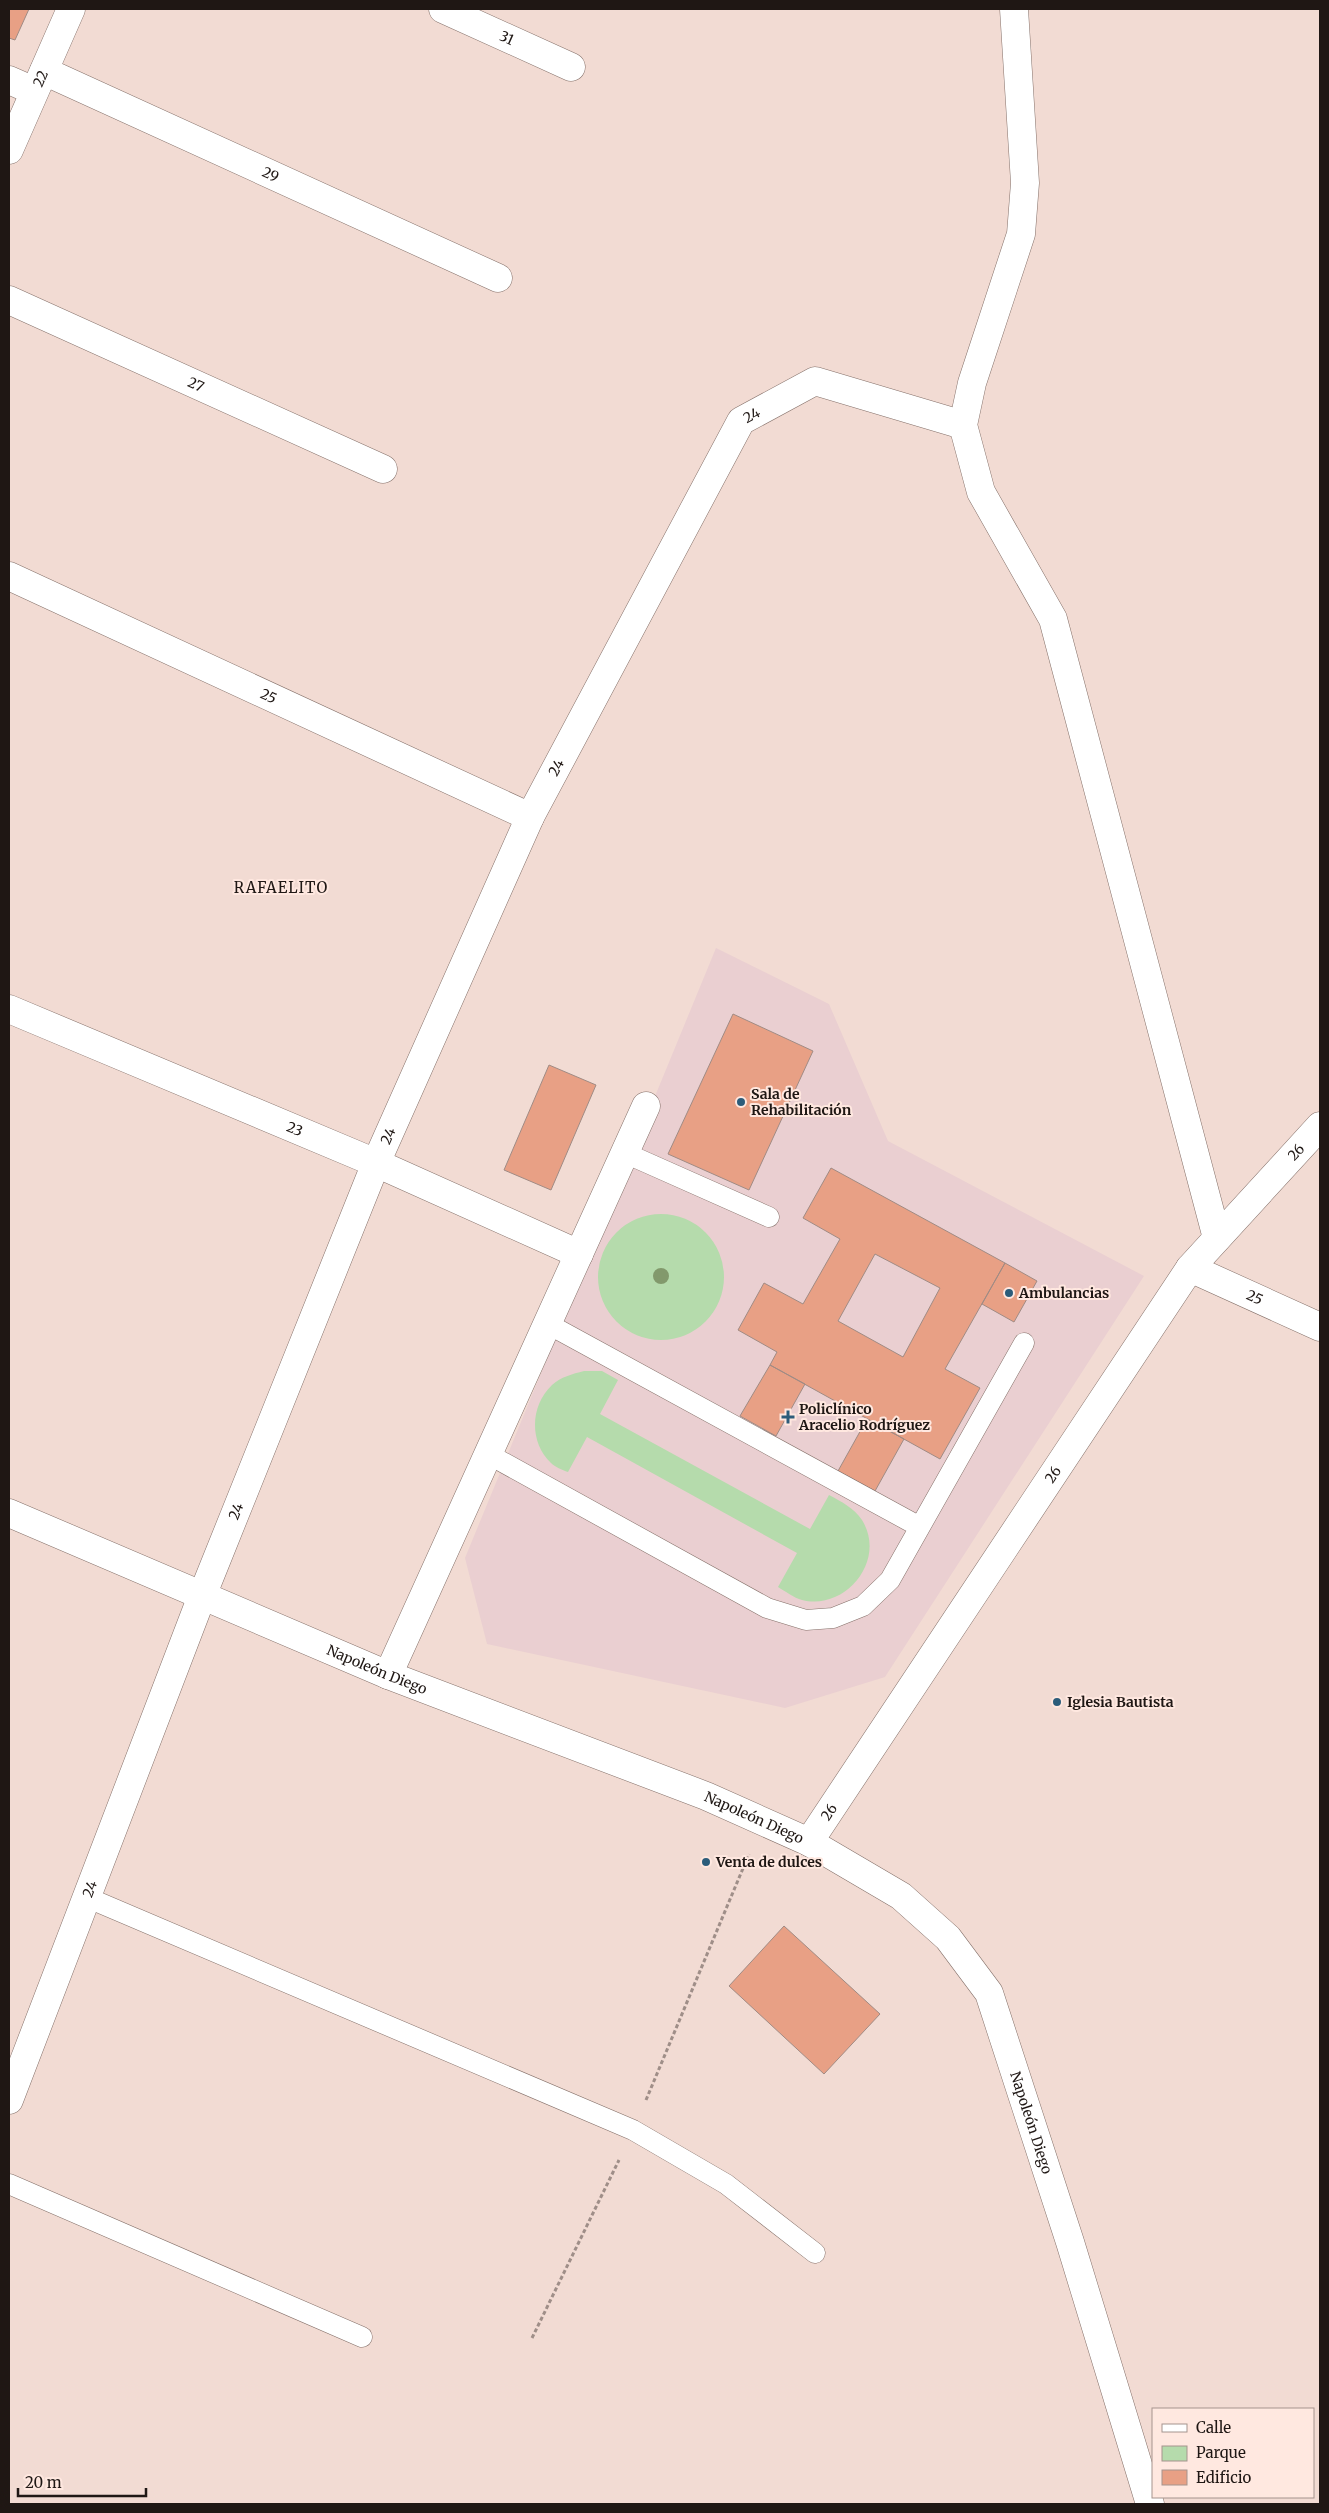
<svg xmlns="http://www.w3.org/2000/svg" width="1329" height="2513" font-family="Merriweather,serif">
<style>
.medical{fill:#eacfd1}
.green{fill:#b5dbac}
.building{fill:#e8a085;stroke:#a08b84;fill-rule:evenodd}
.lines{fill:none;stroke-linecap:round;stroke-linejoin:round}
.lane-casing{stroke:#85716a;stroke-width:21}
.street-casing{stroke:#85716a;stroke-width:29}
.secondary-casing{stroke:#85716a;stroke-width:29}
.path{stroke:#9f8e88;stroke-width:3;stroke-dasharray:4 2.5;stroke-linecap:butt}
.lane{stroke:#fff;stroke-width:20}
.street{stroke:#fff;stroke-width:28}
.secondary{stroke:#fff;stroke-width:28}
.tree{fill:#82996c}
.poi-dot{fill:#2c5c7a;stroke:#ffe8e0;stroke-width:2}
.labels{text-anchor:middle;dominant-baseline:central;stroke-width:4;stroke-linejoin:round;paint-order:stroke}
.street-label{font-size:14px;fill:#1f1714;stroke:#ffe8e0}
.poi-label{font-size:14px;font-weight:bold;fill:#1f1714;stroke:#ffe8e0;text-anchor:start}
.neighbourhood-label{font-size:15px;letter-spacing:1px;fill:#1f1714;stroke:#ffe8e0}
</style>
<rect width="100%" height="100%" fill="#f2dbd3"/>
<path class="medical" d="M716,948L829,1004L888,1141L1144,1276L885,1677L785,1708L487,1644L465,1558Z"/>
<path class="green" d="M598 1277a63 63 0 1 1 126 0a63 63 0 1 1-126 0Z
M584,1371H602L618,1380L600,1414L810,1529L829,1495C842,1502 854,1508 862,1520C887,1560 846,1611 802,1600C794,1598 785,1591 778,1587L797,1553L587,1437L568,1472C562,1470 555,1467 551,1463C529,1442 530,1406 552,1385C561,1377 572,1374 584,1371Z"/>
<path class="building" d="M9,9H29L15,40L9,38Z
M733,1014L813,1051L749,1190L668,1154Z
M549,1065L596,1085L551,1190L504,1170Z
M831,1168L1005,1263L945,1369L980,1388L940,1459L770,1365L777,1352L738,1330L764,1283L803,1304L840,1239L803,1218ZM875,1254L940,1288L903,1357L838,1321Z
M1005,1263L1037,1281L1014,1322L982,1304Z
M770,1365L805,1384L776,1436L740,1416Z
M867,1419L904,1439L875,1491L838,1471Z
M784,1926L880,2014L824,2074L729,1986Z"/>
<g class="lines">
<defs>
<path id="lane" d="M625,1153L769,1217
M548,1324L920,1527
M488,1454L767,1608L806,1620L833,1618L863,1606L890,1580L1024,1343
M86,1897L633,2130L726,2184L815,2253
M9,2184L362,2337"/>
<g id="street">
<path id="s1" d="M443,9L571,67"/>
<path d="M1014,9L1025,183L1021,234L972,383L963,425L981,492L1053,619L1217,1238"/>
<path id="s2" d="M44,71L498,278"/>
<path d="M9,80L34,91"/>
<path id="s3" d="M9,150L71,9"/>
<path id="s4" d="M9,300L383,469"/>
<path id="s5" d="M9,576L530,817"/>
<path id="s6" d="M9,1009L376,1163L579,1254"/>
<path id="s7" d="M1190,1268L1320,1327"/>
<path d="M388,1675L646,1106"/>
<path id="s8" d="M809,1842L1190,1268L1320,1126"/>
<path id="s9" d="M9,2100L202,1596L376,1163L530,817L741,421L815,381L963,425"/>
</g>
<g id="secondary">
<path id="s10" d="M9,1513L388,1675L706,1796L809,1842L901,1896L948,1938L989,1993L1070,2242L1150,2504"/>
</g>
</defs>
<use href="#lane" class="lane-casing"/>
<use href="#street" class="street-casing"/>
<use href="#secondary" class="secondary-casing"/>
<path class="path" d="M646,2100L749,1854
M532,2338L619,2160"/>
<use href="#lane" class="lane"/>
<use href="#street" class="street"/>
<use href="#secondary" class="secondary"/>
</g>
<circle class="tree" cx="661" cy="1276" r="8"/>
<g class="poi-dot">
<circle cx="741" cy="1102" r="5"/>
<circle cx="1009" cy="1293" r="5"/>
<path d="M785.5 1409.5h5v5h5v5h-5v5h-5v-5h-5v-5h5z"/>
<circle cx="1057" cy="1702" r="5"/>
<circle cx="706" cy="1862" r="5"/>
</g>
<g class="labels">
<g class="street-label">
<text stroke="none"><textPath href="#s1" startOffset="70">31</textPath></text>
<text stroke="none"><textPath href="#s3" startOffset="78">22</textPath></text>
<text stroke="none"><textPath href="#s2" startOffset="249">29</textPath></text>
<text stroke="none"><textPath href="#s4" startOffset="205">27</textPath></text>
<text stroke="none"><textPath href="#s9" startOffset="1846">24</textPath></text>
<text stroke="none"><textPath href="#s5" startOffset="286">25</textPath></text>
<text stroke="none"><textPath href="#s9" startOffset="1441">24</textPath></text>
<text stroke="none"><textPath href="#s6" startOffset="310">23</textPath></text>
<text stroke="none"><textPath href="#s9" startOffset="1036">24</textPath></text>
<text stroke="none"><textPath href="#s8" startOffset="846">26</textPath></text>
<text stroke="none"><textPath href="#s7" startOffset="71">25</textPath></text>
<text stroke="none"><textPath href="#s8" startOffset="441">26</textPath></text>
<text stroke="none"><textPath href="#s9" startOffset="631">24</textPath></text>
<text stroke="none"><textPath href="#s10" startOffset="400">Napoleón Diego</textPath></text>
<text stroke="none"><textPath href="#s8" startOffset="36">26</textPath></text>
<text stroke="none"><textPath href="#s10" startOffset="805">Napoleón Diego</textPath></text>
<text stroke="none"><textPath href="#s9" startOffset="226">24</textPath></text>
<text stroke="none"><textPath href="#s10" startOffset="1240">Napoleón Diego</textPath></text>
</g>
<g class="poi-label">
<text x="751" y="1094">Sala de<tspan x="751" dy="16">Rehabilitación</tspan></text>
<text x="1019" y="1293">Ambulancias</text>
<text x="799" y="1409">Policlínico<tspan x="799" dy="16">Aracelio Rodríguez</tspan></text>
<text x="1067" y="1702">Iglesia Bautista</text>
<text x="716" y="1862">Venta de dulces</text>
</g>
<g class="neighbourhood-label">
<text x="281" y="887">RAFAELITO</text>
</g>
</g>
<rect width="1329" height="2513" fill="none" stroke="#1f1714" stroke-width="20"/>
<rect x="1152" y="2408" width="162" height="90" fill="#ffe8e0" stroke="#a5948e"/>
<rect x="1162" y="2424" width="25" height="8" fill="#ffffff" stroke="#a5948e"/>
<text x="1196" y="2433" font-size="15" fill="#1f1714">Calle</text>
<rect x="1162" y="2446" width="25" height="15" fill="#b5dbac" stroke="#a5948e"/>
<text x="1196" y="2458" font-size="15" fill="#1f1714">Parque</text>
<rect x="1162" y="2470" width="25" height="15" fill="#e8a085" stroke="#a5948e"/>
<text x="1196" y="2483" font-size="15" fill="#1f1714">Edificio</text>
<path d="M18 2488v8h128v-8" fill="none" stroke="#1f1714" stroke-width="2.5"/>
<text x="25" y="2488" font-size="15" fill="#1f1714" stroke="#ffe8e0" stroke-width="4" paint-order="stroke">20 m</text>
</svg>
